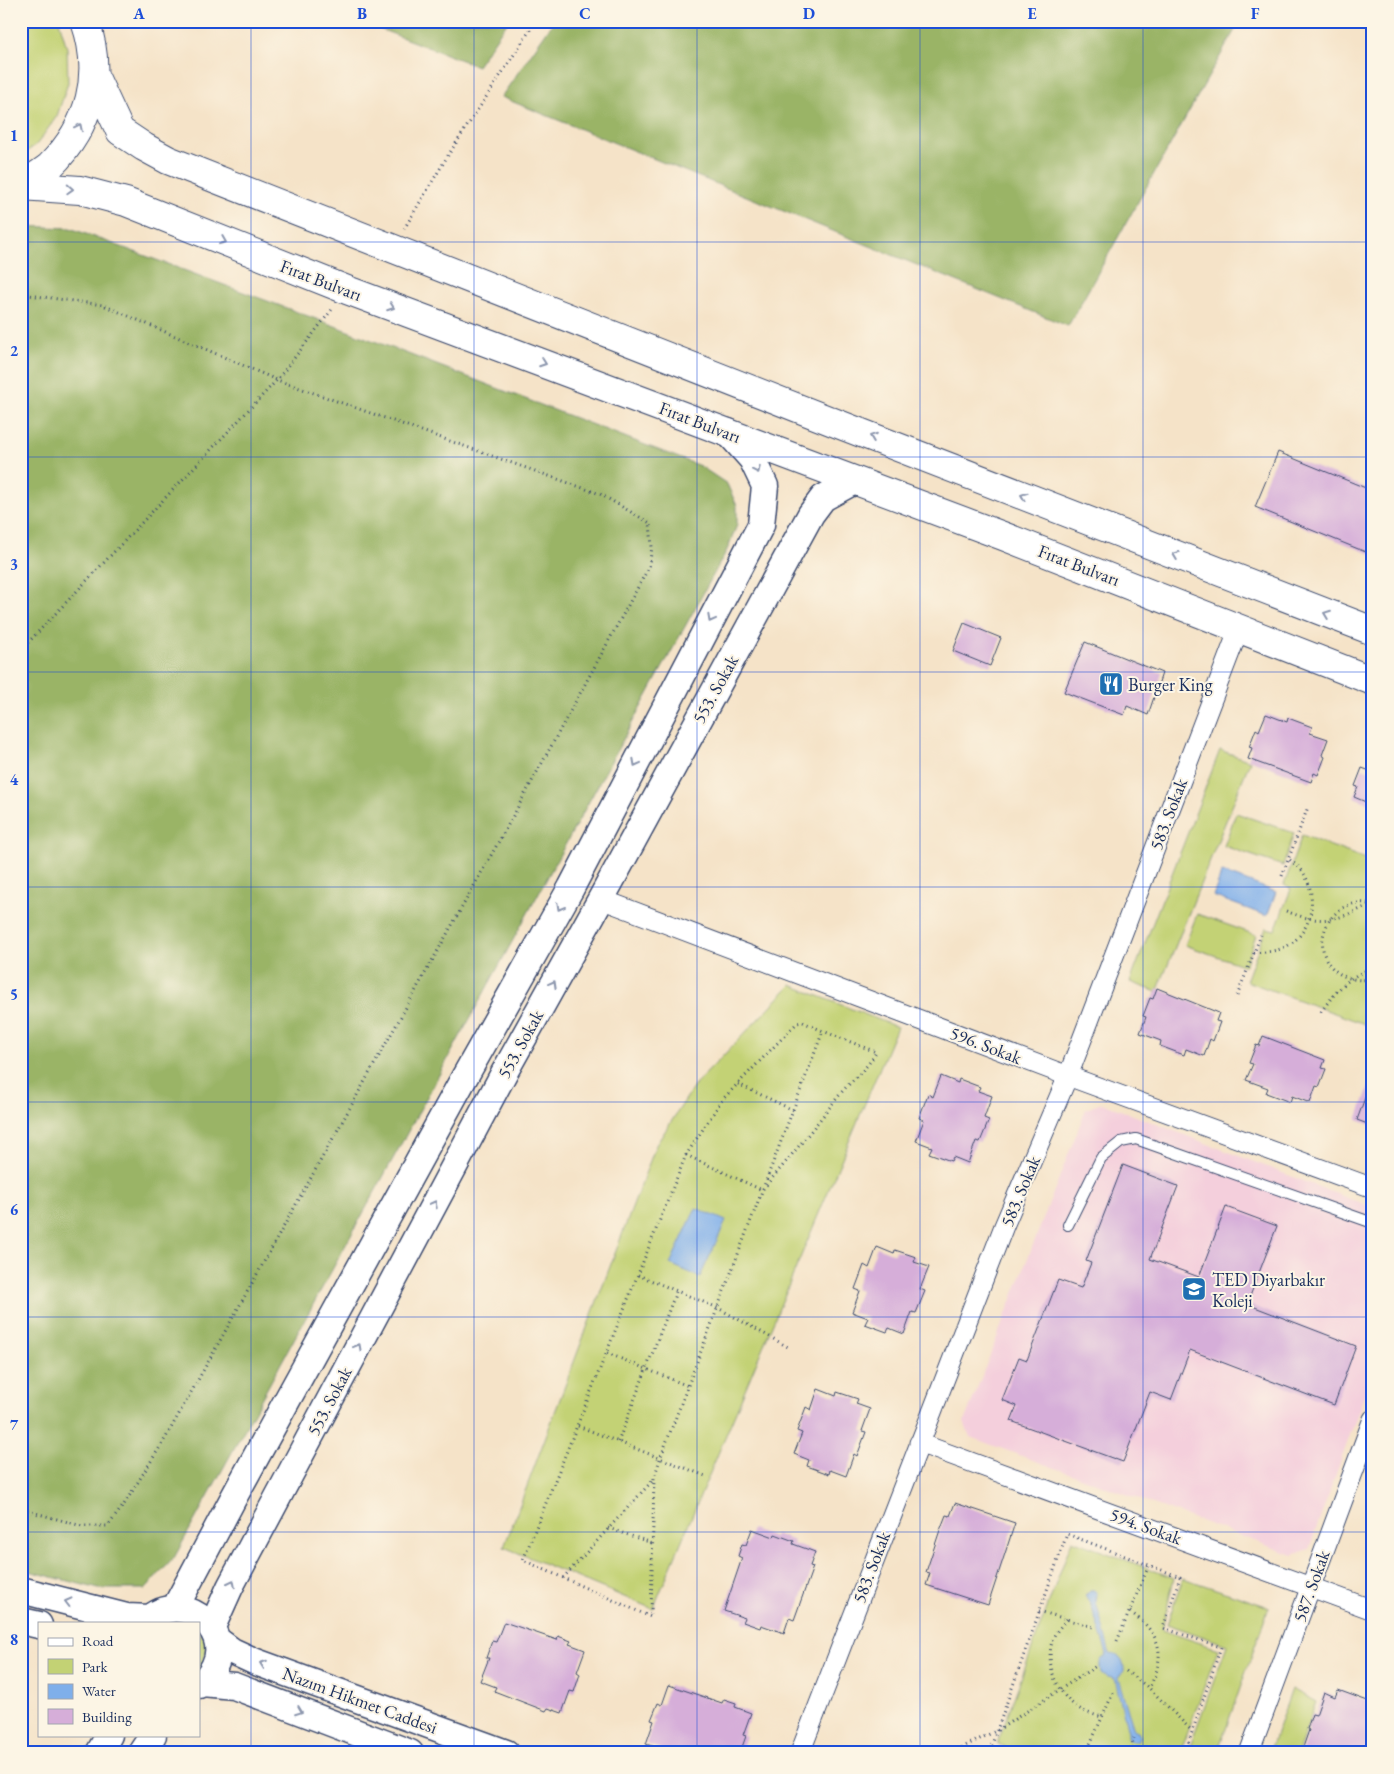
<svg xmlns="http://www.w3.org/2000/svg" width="1394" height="1774" font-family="'EB Garamond',serif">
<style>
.built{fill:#f4cfdc}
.green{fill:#c3d274;stroke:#6f8069}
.forest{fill:#9ab466;stroke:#5a7262}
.water{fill:#7fafea;stroke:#4d6fa4}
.building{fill:#d6aed9}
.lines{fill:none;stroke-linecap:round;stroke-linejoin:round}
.service-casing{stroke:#3c4a6e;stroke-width:12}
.minor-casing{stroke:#3c4a6e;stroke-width:21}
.secondary-casing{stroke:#3c4a6e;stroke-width:29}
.primary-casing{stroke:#3c4a6e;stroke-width:30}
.path{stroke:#3c4a6e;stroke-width:3;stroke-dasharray:1 4;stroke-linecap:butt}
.service{stroke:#fff;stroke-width:10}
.minor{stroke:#fff;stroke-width:19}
.secondary{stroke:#fff;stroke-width:26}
.primary{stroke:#fff;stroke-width:28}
.oneway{stroke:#8d97ae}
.grid{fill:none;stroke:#1d4ed8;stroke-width:1;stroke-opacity:0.55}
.labels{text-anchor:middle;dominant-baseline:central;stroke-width:4;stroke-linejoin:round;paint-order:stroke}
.street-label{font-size:18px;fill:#1b2f5e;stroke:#fcf5e5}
.poi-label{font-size:18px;fill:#1b2f5e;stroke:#fcf5e5;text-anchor:start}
.neatline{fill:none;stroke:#1d4ed8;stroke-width:2}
.grid-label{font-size:16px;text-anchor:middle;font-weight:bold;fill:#1d4ed8}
</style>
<rect width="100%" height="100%" fill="#fcf5e5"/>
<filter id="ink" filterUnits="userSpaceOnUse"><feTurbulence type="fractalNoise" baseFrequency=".02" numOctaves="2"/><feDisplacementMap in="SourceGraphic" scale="10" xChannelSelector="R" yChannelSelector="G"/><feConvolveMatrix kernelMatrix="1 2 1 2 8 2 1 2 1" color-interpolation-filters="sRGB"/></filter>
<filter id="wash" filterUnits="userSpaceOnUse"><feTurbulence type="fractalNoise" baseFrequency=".0096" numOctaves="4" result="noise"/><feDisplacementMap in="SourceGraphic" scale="20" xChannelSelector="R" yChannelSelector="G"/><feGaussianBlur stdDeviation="1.12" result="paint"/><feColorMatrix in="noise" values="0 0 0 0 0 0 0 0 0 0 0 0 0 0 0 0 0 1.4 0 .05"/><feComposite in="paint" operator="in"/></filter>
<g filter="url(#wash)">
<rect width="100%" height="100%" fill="#f5e3c8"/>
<path class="built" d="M1102,1103L1373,1208V1371L1309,1549L1293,1555L970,1437L964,1422L1086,1109Z"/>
<path class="green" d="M21,21H59L67,48L68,83L57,116L37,144L21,156Z
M1220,750L1250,761L1157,992L1130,982Z
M1236,813L1294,833L1283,866L1224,846Z
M1302,835L1373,862V1027L1246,981L1266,928L1275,930L1291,889L1284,885Z
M1197,914L1256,935L1245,966L1185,945Z
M791,985L897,1027L653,1609L504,1547L656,1145L695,1085Z
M1072,1540L1174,1578L1162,1630L1218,1649L1180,1753H1023L997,1744Z
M1183,1578L1269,1607L1217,1753H1194L1188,1751L1227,1645L1167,1624Z
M199,1630L208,1645L199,1677Z
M1292,1689L1316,1702L1298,1753H1269Z"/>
<path class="forest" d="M359,21H508L477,66Z
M554,21H1240L1068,326L501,97Z
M21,226L70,228L335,326L700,466L727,484L737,506V525L727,550L174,1558L145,1589H99L21,1569Z"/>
<path class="water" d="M1222,872L1276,892L1267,916L1213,896Z
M696,1208L726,1221L700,1277L670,1264Z
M1090,1591H1095L1097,1594L1096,1602L1110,1654C1121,1655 1124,1660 1124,1671L1118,1678L1134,1730L1139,1733V1738L1137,1741H1132L1128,1739V1732L1115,1679L1105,1676L1101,1673C1099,1664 1099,1660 1107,1654L1090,1602L1085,1596Z"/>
<g id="blocks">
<path class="building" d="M1278,452L1373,491V555L1255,507Z
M964,623L1001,638L990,666L953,651Z
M1085,642L1162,673L1148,715L1127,706L1124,715L1064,692Z
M1266,714L1287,722L1288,718L1312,727L1310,733L1328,739L1322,755L1325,757L1318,775L1314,773L1311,782L1248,759L1252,748L1249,747L1256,729L1259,731Z
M1362,768L1373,772V805L1354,797L1358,787L1355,786Z
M1157,988L1219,1013L1216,1021L1220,1022L1213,1041L1210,1039L1204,1056L1186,1049L1184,1055L1160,1046L1161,1041L1140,1033L1146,1017L1143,1016L1150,998L1153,999Z
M1263,1036L1325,1060L1322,1068L1326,1069L1319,1087L1316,1086L1310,1103L1292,1096L1290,1102L1266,1093L1268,1088L1246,1080L1253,1064L1249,1063L1256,1045L1259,1046Z
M941,1076L958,1083L959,1079L980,1087L978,1091L992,1096L984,1118L989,1120L980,1142L976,1141L968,1163L953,1157L951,1161L929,1153L932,1147L916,1141L924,1120L919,1118L928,1094L933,1097Z
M1371,1081H1373V1126L1357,1120Z
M1123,1165L1178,1186L1150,1259L1199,1277L1226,1207L1277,1226L1247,1304L1356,1346L1334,1405L1190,1350L1171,1400L1150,1392L1123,1462L1011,1421L1017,1406L1002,1400L1019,1357L1027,1360L1058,1280L1081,1288L1091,1263L1086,1261Z
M877,1247L894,1254L895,1250L916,1257L914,1262L929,1267L920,1289L925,1291L916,1313L912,1312L904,1334L889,1328L887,1332L865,1324L868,1318L852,1312L860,1291L855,1289L864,1265L869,1268Z
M818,1389L836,1396L837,1392L858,1399L856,1404L870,1409L862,1431L866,1432L857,1456L854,1454L846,1476L830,1470L829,1474L807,1466L809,1460L794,1454L802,1433L797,1431L806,1407L811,1410Z
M955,1503L1015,1523L988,1605L926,1585L930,1573L926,1572L939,1533L946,1515L950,1516Z
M752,1529L774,1537L775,1534L794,1541L793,1544L815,1552L810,1566L813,1567L794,1620L789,1618L784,1633L761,1625L760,1628L743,1622L745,1618L724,1611L742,1558L738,1556L742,1544L746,1545Z
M504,1622L557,1640L558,1636L571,1641L569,1644L585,1650L577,1672L580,1674L574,1692L570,1691L562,1713L548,1708L546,1711L494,1691L496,1687L480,1681L489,1658H486L492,1641L496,1642Z
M669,1685L722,1703L724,1699L736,1703L735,1707L751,1713L743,1735L746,1736L740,1753H660L661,1749L646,1744L654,1721L651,1720L658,1703L662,1705Z
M1338,1690L1373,1703V1753H1301L1309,1730L1307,1729L1312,1714L1316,1715L1324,1692L1335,1697Z"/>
</g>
</g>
<g filter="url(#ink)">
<use href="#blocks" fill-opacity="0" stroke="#3c4a6e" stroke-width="1"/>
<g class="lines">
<defs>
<path id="service" d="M1068,1225L1101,1158L1121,1142L1136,1139L1373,1223"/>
<path id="minor" d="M601,899L1068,1076L1373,1188
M919,1443L1373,1610
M800,1753L1004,1226L1068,1076L1239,629
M1249,1753L1373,1419"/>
<path id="secondary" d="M21,1590L127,1617L150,1618
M175,1608L235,1495L464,1078L571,888L761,525L765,486L752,459L728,432
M21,1621L39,1625
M146,1623C175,1587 235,1626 214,1667C210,1674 206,1681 199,1685
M212,1627L230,1587L504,1073L601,899L811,514L823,498L854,481
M217,1640L232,1651L256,1662L506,1753
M202,1683L234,1686L410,1753
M99,1753L109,1735
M141,1753L153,1735"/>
<path id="primary" d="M94,75L120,131L144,147L168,160L846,427L1373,631
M21,185C31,179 42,173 50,166C90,126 104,75 85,21
M21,186L80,190L126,202L347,290L1003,536L1373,681"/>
</defs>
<use href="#service" class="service-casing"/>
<use href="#minor" class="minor-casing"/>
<use href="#secondary" class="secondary-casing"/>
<use href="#primary" class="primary-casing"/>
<path class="path" d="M404,229L447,157L536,21
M21,294L103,305L277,380L600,494L650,523L652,547L649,567L513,816L165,1439L123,1506L108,1526H82L21,1509
M21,650L277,380L334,307
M1282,876L1308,807
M1373,904C1325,893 1302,959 1346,977C1355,980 1364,981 1373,978
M1286,911C1322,926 1339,920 1373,903
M1254,953C1265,952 1275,952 1285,947C1312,934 1319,897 1303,872C1300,867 1293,863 1289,859
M1237,996L1261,935
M1321,1012C1335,992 1349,975 1373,968
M803,1022L823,1031L660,1459L654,1478L651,1617L523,1560L686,1155L722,1100L797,1023Z
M738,1084L793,1110
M686,1155L762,1190C790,1158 815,1126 841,1093C853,1079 868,1068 876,1052L823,1031
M638,1275L718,1308L788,1347
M607,1353L688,1386
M578,1426L708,1477
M618,1442L676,1292
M608,1528L652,1543
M563,1578L654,1479
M1039,1611L1093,1627
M1130,1612C1161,1633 1167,1655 1149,1688
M1067,1619C1062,1625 1056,1631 1053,1638C1044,1665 1057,1695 1080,1709C1086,1713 1095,1715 1102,1717
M1117,1641L1149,1565
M1126,1671L1149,1688L1192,1731
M957,1750L998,1730L1096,1666
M1008,1753L991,1747L1067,1534L1180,1577L1163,1628L1221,1647L1185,1753
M1086,1753L1114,1691
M1130,1753L1134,1738"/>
<use href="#service" class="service"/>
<use href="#minor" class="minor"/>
<use href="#secondary" class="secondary"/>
<use href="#primary" class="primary"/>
</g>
<defs><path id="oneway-chevron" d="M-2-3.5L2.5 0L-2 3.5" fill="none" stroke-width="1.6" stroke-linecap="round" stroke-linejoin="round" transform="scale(1.25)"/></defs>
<g class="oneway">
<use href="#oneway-chevron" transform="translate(79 127) rotate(-64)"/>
<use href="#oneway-chevron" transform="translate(70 189) rotate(3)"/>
<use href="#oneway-chevron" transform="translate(223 241) rotate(22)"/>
<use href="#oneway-chevron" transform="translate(391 307) rotate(20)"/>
<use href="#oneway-chevron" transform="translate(543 363) rotate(20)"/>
<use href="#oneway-chevron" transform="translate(873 437) rotate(-159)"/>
<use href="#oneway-chevron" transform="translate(757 470) rotate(65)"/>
<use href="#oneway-chevron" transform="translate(1024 496) rotate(-159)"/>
<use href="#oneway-chevron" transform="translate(1176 555) rotate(-159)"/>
<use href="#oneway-chevron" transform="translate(1327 614) rotate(-159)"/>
<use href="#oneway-chevron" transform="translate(711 619) rotate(118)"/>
<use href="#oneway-chevron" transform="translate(636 763) rotate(118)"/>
<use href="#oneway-chevron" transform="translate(560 907) rotate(119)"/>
<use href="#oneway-chevron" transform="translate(553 984) rotate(-61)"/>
<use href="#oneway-chevron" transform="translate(434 1204) rotate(-62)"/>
<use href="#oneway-chevron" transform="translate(358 1347) rotate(-62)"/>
<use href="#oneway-chevron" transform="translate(232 1583) rotate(-63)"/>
<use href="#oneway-chevron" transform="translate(68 1602) rotate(-166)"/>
<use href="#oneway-chevron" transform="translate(263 1664) rotate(-160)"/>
<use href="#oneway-chevron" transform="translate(299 1711) rotate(21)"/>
</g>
</g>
<path class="grid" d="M251,21V1753M474,21V1753M697,21V1753M920,21V1753M1143,21V1753M21,242H1373M21,457H1373M21,672H1373M21,887H1373M21,1102H1373M21,1317H1373M21,1532H1373"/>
<defs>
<symbol id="restaurant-square" viewBox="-11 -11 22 22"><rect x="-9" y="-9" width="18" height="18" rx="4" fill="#1f6fb2" stroke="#fcf5e5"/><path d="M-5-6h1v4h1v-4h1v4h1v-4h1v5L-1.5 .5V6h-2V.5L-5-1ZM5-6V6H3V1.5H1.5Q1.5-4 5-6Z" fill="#fff"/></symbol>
<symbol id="school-square" viewBox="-11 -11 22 22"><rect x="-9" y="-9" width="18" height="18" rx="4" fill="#1f6fb2" stroke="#fcf5e5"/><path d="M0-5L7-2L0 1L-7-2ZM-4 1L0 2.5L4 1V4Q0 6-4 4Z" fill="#fff"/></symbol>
</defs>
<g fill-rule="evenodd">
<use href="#restaurant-square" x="1097" y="670" width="28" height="28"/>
<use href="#school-square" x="1180" y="1275" width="28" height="28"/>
</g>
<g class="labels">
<g class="street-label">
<text transform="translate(321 280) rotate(21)">Fırat Bulvarı</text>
<text transform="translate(700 422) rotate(21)">Fırat Bulvarı</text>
<text transform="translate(1079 565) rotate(21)">Fırat Bulvarı</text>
<text transform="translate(715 689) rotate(-61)">553. Sokak</text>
<text transform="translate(1168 814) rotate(-69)">583. Sokak</text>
<text transform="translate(520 1044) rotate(-61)">553. Sokak</text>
<text transform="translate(986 1045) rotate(21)">596. Sokak</text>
<text transform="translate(1020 1191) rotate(-67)">583. Sokak</text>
<text transform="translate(329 1401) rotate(-62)">553. Sokak</text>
<text transform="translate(1146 1526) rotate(20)">594. Sokak</text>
<text transform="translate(871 1567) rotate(-69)">583. Sokak</text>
<text transform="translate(1311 1586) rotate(-70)">587. Sokak</text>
<text transform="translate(360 1700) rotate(20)">Nazım Hikmet Caddesi</text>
</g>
<g class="poi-label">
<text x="1128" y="684">Burger King</text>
<text x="1212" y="1279">TED Diyarbakır<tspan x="1212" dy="21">Koleji</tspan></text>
</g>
</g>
<rect width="1394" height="1774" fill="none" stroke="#fcf5e5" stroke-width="55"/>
<rect x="38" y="1622" width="162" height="115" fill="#fcf5e5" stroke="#a2a6af"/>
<rect x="48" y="1638" width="25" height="8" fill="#ffffff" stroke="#a2a6af"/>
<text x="82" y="1646" font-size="15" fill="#1b2f5e">Road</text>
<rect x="48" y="1659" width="25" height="15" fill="#c3d274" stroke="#a2a6af"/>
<text x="82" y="1672" font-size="15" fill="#1b2f5e">Park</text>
<rect x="48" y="1684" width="25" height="15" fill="#7fafea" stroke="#a2a6af"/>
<text x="82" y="1696" font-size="15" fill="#1b2f5e">Water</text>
<rect x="48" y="1709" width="25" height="15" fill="#d6aed9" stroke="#a2a6af"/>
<text x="82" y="1722" font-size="15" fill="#1b2f5e">Building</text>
<rect x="28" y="28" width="1338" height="1718" class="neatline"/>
<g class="grid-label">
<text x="139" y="19">A</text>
<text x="362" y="19">B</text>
<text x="585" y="19">C</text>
<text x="809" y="19">D</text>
<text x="1032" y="19">E</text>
<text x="1255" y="19">F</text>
<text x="14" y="141">1</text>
<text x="14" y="356">2</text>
<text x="14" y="570">3</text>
<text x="14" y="785">4</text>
<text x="14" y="1000">5</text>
<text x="14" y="1215">6</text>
<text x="14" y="1430">7</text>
<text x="14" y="1645">8</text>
</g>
</svg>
